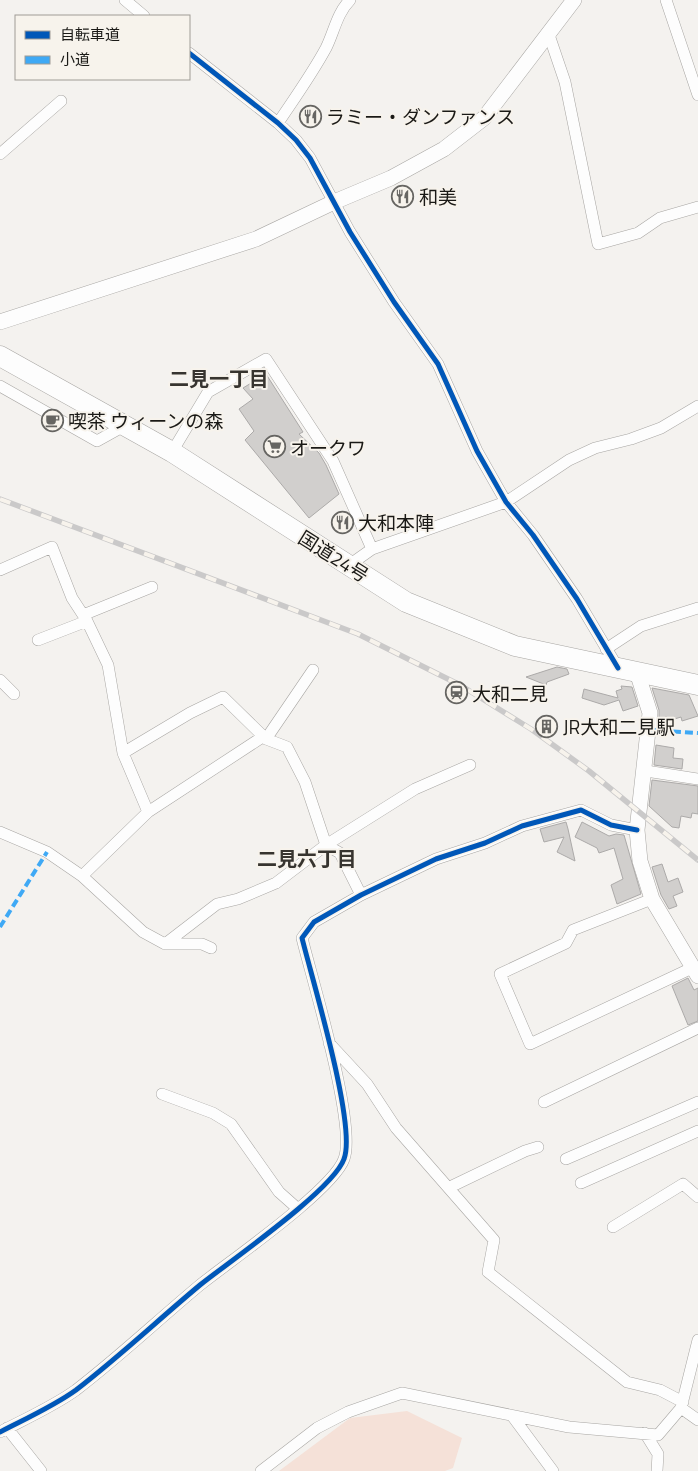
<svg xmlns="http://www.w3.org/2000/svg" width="698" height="1471" font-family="'Titillium Web','Noto Sans JP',sans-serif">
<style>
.green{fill:#f5e1d8}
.building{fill:#d1cfcd;stroke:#acaaa9}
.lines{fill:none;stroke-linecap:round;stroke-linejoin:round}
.street-casing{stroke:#a8a6a3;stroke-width:12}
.secondary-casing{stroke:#a8a6a3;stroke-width:16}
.highway-casing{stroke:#a8a6a3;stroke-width:21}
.street{stroke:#fdfdfd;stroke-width:11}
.secondary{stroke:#fdfdfd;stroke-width:15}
.highway{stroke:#fdfdfd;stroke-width:20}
.rail-casing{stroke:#cac9c9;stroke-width:5.5}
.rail{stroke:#f7f3ec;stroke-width:4;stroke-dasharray:11;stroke-linecap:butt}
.quiet{stroke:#3fa9f5;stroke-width:4;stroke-dasharray:8 4;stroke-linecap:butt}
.cycleway-casing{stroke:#f7f3ec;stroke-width:8}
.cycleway{stroke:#0057b8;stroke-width:5}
.labels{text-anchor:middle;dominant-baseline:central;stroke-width:4;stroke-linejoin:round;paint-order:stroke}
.poi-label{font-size:19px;fill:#1a1916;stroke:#f7f3ec;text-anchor:start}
.street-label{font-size:19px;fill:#1a1916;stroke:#f7f3ec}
.neighbourhood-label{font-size:20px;font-weight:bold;fill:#37342f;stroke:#f7f3ec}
</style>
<rect width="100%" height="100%" fill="#f4f2ef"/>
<path class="green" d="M407,1411L462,1438L453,1468L445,1471H279L350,1418Z"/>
<path class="building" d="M266,374L303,432L299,434L319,453L326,465L339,494L309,518L245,440L254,431L239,409L253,399L243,388Z
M557,667L567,669L569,674L547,682L546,685L526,677Z
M621,686L632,687L638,706L623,711L619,700L604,705L582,698L584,689L618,698L616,691L622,689Z
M652,688L689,695L698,716L682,721L681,717L668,721L667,717L659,719V710Z
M656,745L674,748L673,758L683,759L682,769L654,765Z
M652,780L698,786V814L692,813L691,818L681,816L679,828L672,827L649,806Z
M566,822L568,829L575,861L557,852L564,837L544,842L540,829Z
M582,822L609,836L616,834L624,835L641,894L617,904L611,885L623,879L614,848L599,853L597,848L575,837Z
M662,864L668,882L678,878L683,892L673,896L677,906L669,909L661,895L652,867Z
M688,978L694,990L698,988V1021L688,1025L672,986Z"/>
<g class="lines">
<defs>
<path id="street" d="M125,0L144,16
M666,0L698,95
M548,32L565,82L598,244L638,233L660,218L698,207
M189,53L278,123L296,140L310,158L350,232L394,302L438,364L477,451L506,502L533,535L577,599L618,668
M278,123C294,99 312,74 326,48C334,32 337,13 350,0
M0,154L61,101
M0,386L97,441L124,426
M172,452L208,392L266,359L333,461L372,549
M348,566L372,549L506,502L569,460L595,448L631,439L661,428L698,406
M0,570L52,547L72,598L87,621L108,665L123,753L148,812
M83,615L152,587
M38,640L87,621
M606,649L641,626L698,608
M0,680L14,694
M266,739L313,670
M123,753L190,713L223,697L266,739L287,747L305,782L326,845L340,853L361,895
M646,771L698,779
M0,832L47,852L82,876L148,812L264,736
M82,876L143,932L165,944L217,904L238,899L276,883L326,845L415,789L470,765
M652,899L573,930L566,943L500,974L530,1044L692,968
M165,944H202L211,948
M329,1043L367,1084L396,1128L494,1240L488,1272L627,1382L660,1390L683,1402
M162,1094L213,1113L231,1124L279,1192L297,1208
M544,1102L698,1028
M566,1159L698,1102
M581,1183L698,1131
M450,1187L525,1151L538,1147
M613,1227L683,1184L698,1197
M681,1408L698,1420
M513,1417L553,1471
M7,1428L41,1471
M0,1432C25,1419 54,1406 76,1390C119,1357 158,1320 200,1285C230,1261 333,1190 344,1159C357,1126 312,979 302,938L314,922L361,895L436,859L485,843L522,826L581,810L611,825L637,830
M645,1433L658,1454L657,1471
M261,1471L317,1428L348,1412L402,1393L569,1427L658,1435L681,1408L698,1340"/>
<path id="secondary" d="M0,322L256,239L334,202L391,178L444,149L484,118L574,0
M637,672L650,713L637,830L640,861L652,899L698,976"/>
<path id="highway" d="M0,356L172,452L406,602L515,646L698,685"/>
</defs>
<use href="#street" class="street-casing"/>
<use href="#secondary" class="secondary-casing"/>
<use href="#highway" class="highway-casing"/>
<use href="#street" class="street"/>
<use href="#secondary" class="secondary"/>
<use href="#highway" class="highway"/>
<defs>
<path id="rail" d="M0,499L358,634L460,685L531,729L589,771L698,860"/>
</defs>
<use href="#rail" class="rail-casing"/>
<use href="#rail" class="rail"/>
<path class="quiet" d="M649,730L698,733
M0,927L47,852"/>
<defs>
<path id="cycleway" d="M189,53L278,123L296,140L310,158L350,232L394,302L438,364L477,451L506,502L533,535L577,599L618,668
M0,1432C25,1419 54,1406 76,1390C119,1357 158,1320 200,1285C230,1261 333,1190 344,1159C357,1126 312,979 302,938L314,922L361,895L436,859L485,843L522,826L581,810L611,825L637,830"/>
</defs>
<use href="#cycleway" class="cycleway-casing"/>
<use href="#cycleway" class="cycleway"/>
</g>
<defs>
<symbol id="restaurant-ring" viewBox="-11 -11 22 22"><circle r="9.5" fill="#f7f3ec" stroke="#666562" stroke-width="1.5"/><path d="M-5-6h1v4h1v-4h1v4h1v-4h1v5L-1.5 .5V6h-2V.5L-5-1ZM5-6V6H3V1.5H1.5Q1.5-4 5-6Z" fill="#666562"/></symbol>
<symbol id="cafe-ring" viewBox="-11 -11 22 22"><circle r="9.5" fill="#f7f3ec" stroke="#666562" stroke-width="1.5"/><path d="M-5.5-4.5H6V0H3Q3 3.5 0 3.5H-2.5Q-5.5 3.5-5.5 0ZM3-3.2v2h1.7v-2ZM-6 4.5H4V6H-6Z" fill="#666562"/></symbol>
<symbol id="supermarket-ring" viewBox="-11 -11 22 22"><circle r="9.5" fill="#f7f3ec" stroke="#666562" stroke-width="1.5"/><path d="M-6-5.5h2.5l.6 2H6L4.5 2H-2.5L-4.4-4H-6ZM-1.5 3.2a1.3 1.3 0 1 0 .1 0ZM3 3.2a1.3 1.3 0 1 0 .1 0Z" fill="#666562"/></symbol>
<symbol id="station-ring" viewBox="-11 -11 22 22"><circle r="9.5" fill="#f7f3ec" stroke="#666562" stroke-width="1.5"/><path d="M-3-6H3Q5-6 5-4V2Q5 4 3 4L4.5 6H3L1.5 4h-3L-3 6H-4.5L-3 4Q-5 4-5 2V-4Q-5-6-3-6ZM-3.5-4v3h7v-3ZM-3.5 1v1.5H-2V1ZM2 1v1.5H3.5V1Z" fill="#666562"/></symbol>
<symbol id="building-ring" viewBox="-11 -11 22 22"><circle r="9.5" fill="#f7f3ec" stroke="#666562" stroke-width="1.5"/><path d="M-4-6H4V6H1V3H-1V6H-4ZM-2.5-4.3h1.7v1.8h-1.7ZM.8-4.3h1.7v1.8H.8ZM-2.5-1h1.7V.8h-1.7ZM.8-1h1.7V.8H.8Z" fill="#666562"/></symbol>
</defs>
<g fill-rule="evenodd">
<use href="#restaurant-ring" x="298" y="104" width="25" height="25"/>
<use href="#restaurant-ring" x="390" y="184" width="25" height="25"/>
<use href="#cafe-ring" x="40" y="408" width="25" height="25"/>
<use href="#supermarket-ring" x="262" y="434" width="25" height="25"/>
<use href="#restaurant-ring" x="330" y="510" width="25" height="25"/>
<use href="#station-ring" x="444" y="680" width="25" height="25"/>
<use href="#building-ring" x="534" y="714" width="25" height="25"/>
</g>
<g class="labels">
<g class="poi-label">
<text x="326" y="116">ラミー・ダンファンス</text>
<text x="419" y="196">和美</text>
<text x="68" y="420">喫茶 ウィーンの森</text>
<text x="290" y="447">オークワ</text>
<text x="358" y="522">大和本陣</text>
<text x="472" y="693">大和二見</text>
<text x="563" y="726">JR大和二見駅</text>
</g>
<g class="street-label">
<text transform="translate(334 556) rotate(32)">国道24号</text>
</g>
<g class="neighbourhood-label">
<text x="219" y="378">二見一丁目</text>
<text x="307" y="858">二見六丁目</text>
</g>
</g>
<rect x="15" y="15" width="175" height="65" fill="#f7f3ec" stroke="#9f9c96"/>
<rect x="25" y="31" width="25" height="8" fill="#0057b8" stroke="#9f9c96"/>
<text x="60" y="40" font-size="15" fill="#1a1916">自転車道</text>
<rect x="25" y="56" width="25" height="8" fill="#3fa9f5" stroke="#9f9c96"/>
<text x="60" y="65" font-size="15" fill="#1a1916">小道</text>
</svg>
